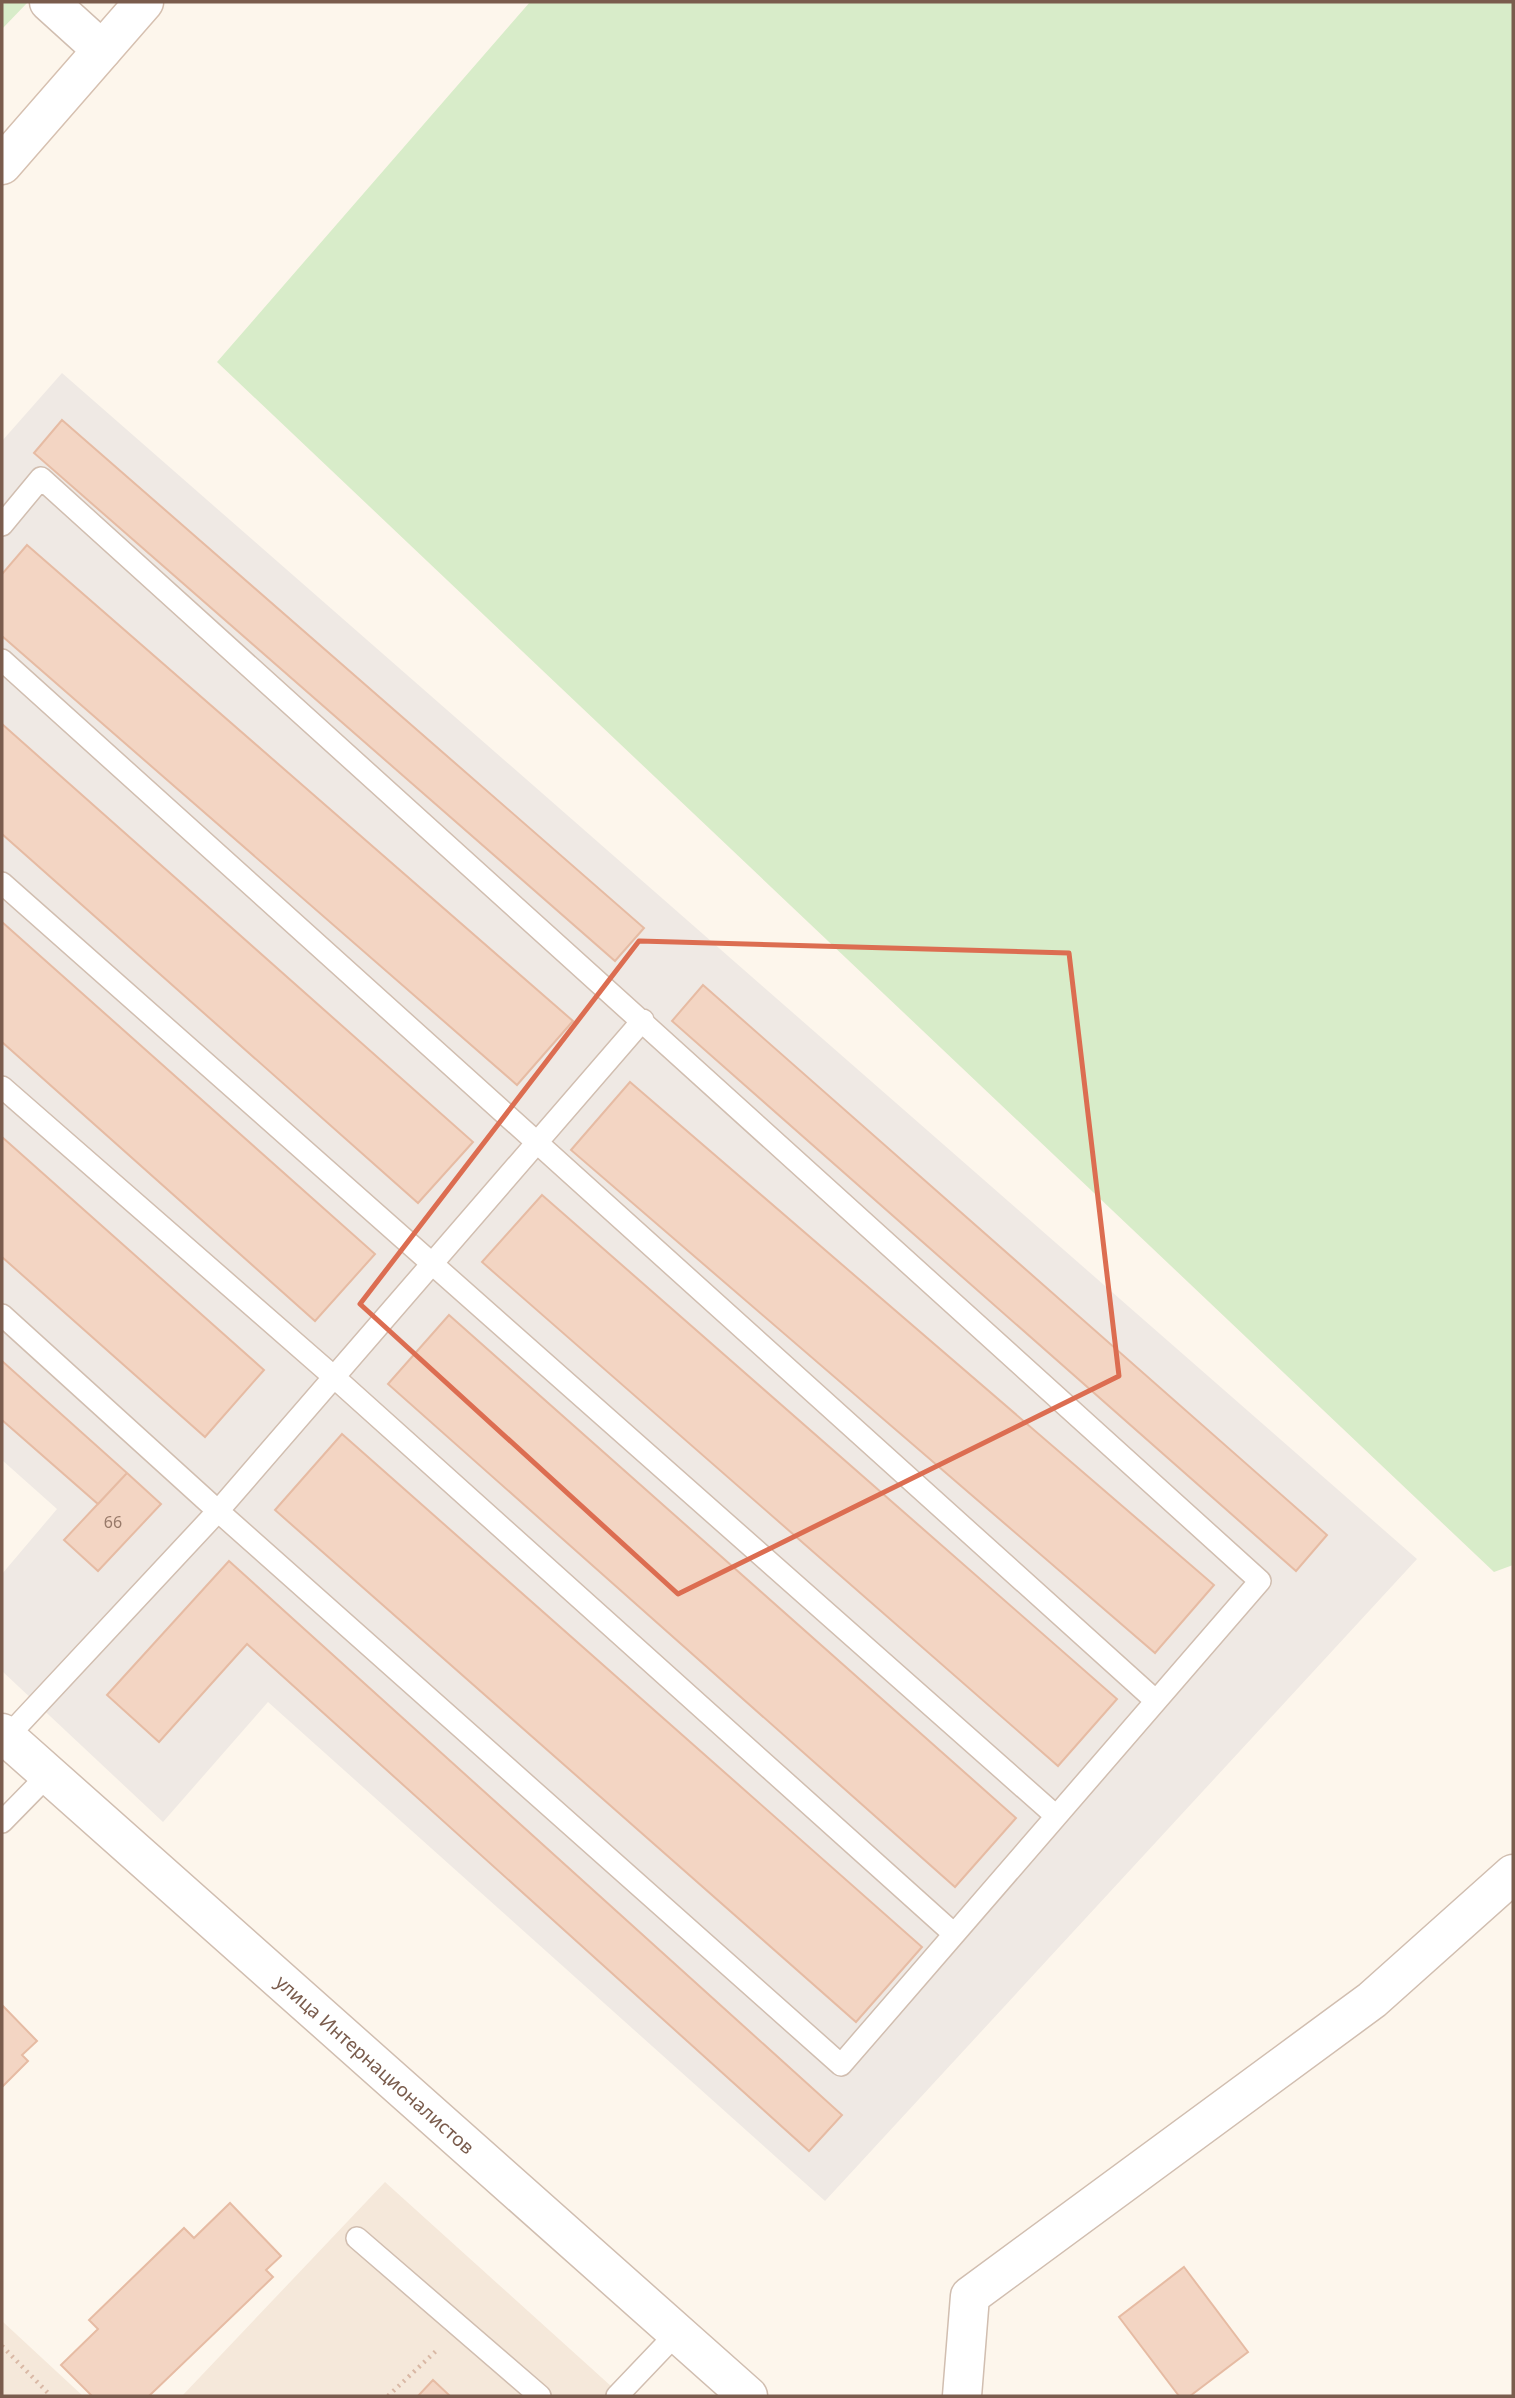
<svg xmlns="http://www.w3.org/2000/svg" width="1515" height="2398" font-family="'Noto Sans',sans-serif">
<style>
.residential{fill:#f5e8da}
.industrial{fill:#efe9e4}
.green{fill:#d8ecc9}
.building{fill:#f3d5c3;stroke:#e6bba3;stroke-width:2}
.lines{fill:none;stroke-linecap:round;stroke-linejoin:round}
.lane-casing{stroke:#d1beb0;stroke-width:24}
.street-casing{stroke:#d1beb0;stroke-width:41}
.secondary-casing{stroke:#d6c0b0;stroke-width:41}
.path{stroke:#d9b8a5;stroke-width:4.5;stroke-dasharray:2 5;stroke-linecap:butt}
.lane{stroke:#fff;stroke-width:21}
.street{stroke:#fff;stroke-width:38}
.secondary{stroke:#fff;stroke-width:38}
.marked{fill:none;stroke:#dc6d51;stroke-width:5;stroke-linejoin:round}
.labels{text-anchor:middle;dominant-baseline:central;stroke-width:7;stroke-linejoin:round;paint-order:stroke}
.number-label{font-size:16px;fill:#987a6a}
.street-label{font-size:19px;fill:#7a5c4d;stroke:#fffaf3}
</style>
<rect width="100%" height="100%" fill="#fdf6ec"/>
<path class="residential" d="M385,2182L622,2396H182Z
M2,2321L83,2396H2Z"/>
<path class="industrial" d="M62,373L1417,1559L825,2201L268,1702L163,1822L2,1671V1574L57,1509L2,1460V441Z"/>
<path class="green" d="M2,2H28L2,29Z
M530,2H1513V1565L1494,1572L217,362Z"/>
<path class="building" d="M62,420L644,928L615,961L34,453Z
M27,545L573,1021L517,1085L2,636V574Z
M2,724L473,1142L418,1203L2,834Z
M2,922L375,1254L315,1321L2,1042Z
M703,985L1327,1535L1296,1571L672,1021Z
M630,1082L1214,1585L1155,1653L571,1150Z
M2,1137L264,1370L205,1437L2,1257Z
M542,1195L1117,1699L1058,1766L482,1262Z
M449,1315L1016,1818L955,1887L388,1384Z
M2,1361L127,1473L98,1504L2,1420Z
M342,1434L922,1947L856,2022L275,1510Z
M127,1473L161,1504L98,1571L64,1540Z
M229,1561L842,2115L809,2151L247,1644L159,1742L107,1695Z
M2,2005L37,2041L22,2055L28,2061L2,2087Z
M230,2203L281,2256L266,2270L273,2277L149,2396H92L61,2365L98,2329L89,2320L184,2228L194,2238Z
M1184,2267L1248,2352L1190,2396H1179L1119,2317Z
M433,2380L450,2396H418Z"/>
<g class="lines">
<defs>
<path id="lane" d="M2,525L41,478L1260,1581L841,2065L218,1511L2,1315
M2,660L1156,1701
M2,883L1056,1816
M2,1087L334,1377L954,1934
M7,1737L218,1511L643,1020
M2,1822L49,1774
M357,2238L540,2396
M617,2396L678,2332"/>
<g id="street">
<path d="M49,2L102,50"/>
<path id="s1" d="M2,1733L748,2396"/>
<path d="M962,2396L970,2296L1372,2000L1513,1874"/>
</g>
<path id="secondary" d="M2,165L144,2"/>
</defs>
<use href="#lane" class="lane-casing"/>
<use href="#street" class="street-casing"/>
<use href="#secondary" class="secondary-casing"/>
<path class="path" d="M2,2346L51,2396
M388,2396L436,2351"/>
<use href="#lane" class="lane"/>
<use href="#street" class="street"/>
<use href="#secondary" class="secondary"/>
</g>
<path class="marked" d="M639,941L1069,953L1119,1376L678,1594L360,1304Z"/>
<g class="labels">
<g class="number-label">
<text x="113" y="1522">66</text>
</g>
<g class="street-label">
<text stroke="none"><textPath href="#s1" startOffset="499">улица Интернационалистов</textPath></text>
</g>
</g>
<rect width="1515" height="2398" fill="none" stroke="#7a5c4d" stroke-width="7"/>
</svg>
